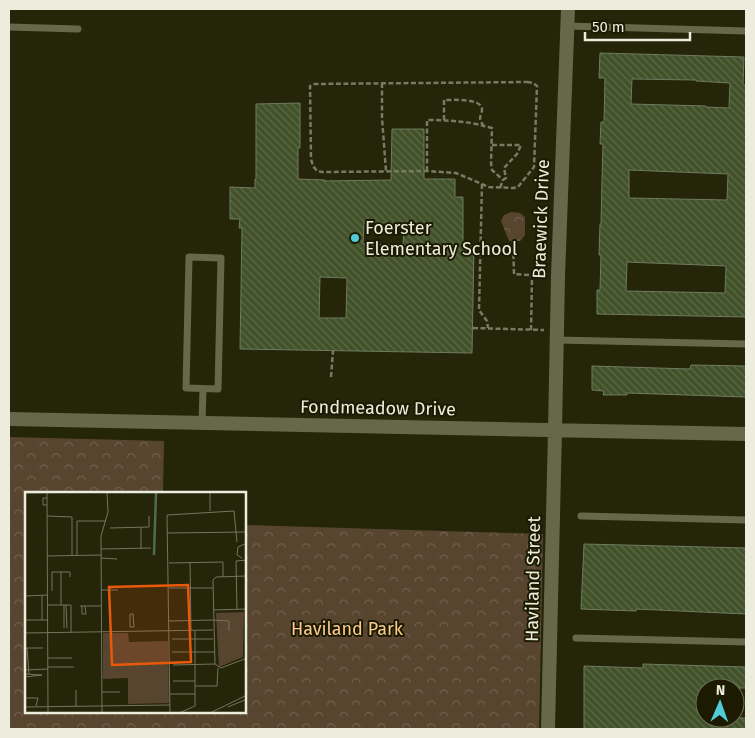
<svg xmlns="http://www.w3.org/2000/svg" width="755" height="738" font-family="'Fira Sans',sans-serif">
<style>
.park{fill:url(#park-crowns)}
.building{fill:url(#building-back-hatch);stroke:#6f7b60;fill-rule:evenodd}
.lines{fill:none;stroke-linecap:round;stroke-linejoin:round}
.path{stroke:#797a63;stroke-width:2.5;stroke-dasharray:5 2.5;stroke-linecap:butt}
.lane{stroke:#67674b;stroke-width:7}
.street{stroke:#67674b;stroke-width:14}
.poi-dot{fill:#52cbd8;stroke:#1c1b02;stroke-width:2}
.labels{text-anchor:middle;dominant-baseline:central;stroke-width:4;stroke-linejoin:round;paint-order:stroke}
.street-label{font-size:18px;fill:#eceddc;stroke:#1c1b02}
.poi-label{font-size:18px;fill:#eceddc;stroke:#1c1b02;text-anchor:start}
.park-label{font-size:18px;fill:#fdca90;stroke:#1c1b02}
.inset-river{fill:none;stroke:#4c6e4f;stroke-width:2.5}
.inset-road{fill:none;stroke:#75755e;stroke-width:1}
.view{fill:#e8590c;fill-opacity:0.15;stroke:#e8590c;stroke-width:2.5}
.inset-edge{fill:none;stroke:#eceddc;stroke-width:2.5}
</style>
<defs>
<pattern id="park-crowns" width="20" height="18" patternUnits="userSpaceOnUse" patternTransform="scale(1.25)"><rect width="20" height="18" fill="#584530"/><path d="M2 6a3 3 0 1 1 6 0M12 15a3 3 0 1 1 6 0" fill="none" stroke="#70604d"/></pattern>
<pattern id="building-back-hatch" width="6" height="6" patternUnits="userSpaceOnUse" patternTransform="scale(1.25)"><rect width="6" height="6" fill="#415129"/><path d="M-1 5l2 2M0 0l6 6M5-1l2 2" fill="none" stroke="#5d6a47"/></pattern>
</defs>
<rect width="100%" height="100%" fill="#25250a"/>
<path class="park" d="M511,212L520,213L525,217V235L520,241H509L501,221L504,215Z
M9,437L164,441L163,493H26V712H245V525L543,534L539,729H9Z"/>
<path class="building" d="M600,53L744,57L743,85H746V317L597,314V290H600L601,255H599L600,224H601L602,180L603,144H600L601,122H604L605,78H599ZM632,79L696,80V81L730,83L729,108L706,107V106L631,104ZM629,170L728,174L727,200L629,198ZM627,262L726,266L725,293L626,291Z
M300,103V148H298V179L325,180V181L391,180L392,129H424V179H455V197H463V246H474L472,353L240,349L242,228H239L240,219H230V187L255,188V179H256V104ZM364,223H404L403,245L363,244ZM320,277L347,278L346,318H319Z
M691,365L746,366V397L627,393V395H603L604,391L592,390V366L690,369Z
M584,544L746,548V614L636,609V611L581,609Z
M643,664L746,667V688H705V718H746V729H584V666L643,668Z"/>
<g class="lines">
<path class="path" d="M527,82L533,83L537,86L534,167L518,187L513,188L489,187L456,173L427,171L322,172L317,171L313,166L311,159L310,86L314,84Z
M382,83V118L386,171
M444,120V100C453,100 481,98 482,109C482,117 477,116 483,125
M492,145H521L517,154L504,168L506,178L503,180L500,188
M427,171V120C444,120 460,121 476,124C482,125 486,127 492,128L491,163L492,170L503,180
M482,184L479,310L487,321L488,328
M513,239L514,274L545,276
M473,328L544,330
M531,330L532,275
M331,377L333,351"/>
<path class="lane" d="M567,26L746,31
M9,27L78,29
M189,257L221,258L218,389L186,388Z
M556,340L746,344
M202,423L203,389
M581,516L746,520
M576,638L746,642"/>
<path class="street" d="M9,419L746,434
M548,729L555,430L558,276L568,9"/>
</g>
<circle class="poi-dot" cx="355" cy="238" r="5"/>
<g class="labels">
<g class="street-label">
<text transform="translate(541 219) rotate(-88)">Braewick Drive</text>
<text transform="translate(378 408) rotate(1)">Fondmeadow Drive</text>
<text transform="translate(533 579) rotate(-89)">Haviland Street</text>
</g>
<g class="poi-label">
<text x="365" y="228">Foerster<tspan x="365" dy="21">Elementary School</tspan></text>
</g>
<g class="park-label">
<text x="347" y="629">Haviland Park</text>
</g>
</g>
<g transform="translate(25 492)">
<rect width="221" height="221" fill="#25250a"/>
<path d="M78,141H103L104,150L143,149L144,211L103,212V186L78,187Z" fill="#584530"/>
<path d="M219,120L218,165L194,175L191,121Z" fill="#584530"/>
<path class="inset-river" d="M129,63L131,1"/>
<path class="inset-road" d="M22,0L23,221M185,0V19M0,1L53,0M22,13H18V6H22M22,24L47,25V63M52,29V63M52,29H81M85,36L124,35V24M142,41L222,40M76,57L126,56M116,57V35M22,64L76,63M76,66L92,67M217,66L212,63L213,55L222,51M165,70L166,138M144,71L198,70V85M36,80V113M222,84L191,85L188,88L190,172L196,176L222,166M144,96H188M76,98H93M27,99V80H45V85M17,103V128M0,104L23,103M23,113H46V140M39,113V136M41,113L42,136M55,114H76M57,114V122H61L60,114M188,118L222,117M212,118L211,69L222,68M105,122H108L109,135H105ZM0,128H23M188,128L204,129V139M144,129L188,128M0,141L188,138M147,147H188M0,156H18M2,156L4,182M147,160H189M23,166H47M148,173L190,172M23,175H49M0,178L23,177M0,182L17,183L0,185M148,189H170M170,194H192L193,176M51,198V214M77,200H95M145,202H170M1,206H13L11,214M0,215L145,213M203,215L222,207M77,221L76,44L83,20L82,0M145,221L142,23L209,19L212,50M154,221L170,214V138M185,221L222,203"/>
<path class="view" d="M163,93L166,170L87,173L84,95Z"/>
<rect width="221" height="221" class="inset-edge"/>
</g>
<rect width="755" height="738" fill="none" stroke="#eceddc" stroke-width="20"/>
<g transform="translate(720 703) rotate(2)"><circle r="24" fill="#1c1b02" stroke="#6f6f59"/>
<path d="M0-4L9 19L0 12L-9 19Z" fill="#52cbd8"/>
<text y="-8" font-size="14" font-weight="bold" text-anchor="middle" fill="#eceddc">N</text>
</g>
<path d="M585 32v8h105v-8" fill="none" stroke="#eceddc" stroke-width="2.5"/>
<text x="592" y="32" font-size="15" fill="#eceddc" stroke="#1c1b02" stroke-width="4" paint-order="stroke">50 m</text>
</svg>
